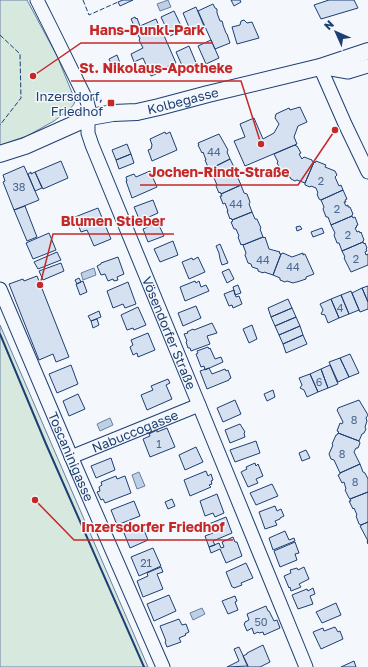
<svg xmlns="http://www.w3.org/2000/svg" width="368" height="667" font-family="'Golos Text',sans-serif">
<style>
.green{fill:#d7e8df;stroke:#687fa3}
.water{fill:#bed0e5;stroke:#687fa3}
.building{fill:#d5e0f0;stroke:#1d3f73}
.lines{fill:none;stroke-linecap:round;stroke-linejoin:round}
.minor-casing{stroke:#1d3f73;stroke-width:15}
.major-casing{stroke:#1d3f73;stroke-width:18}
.minor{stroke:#f4f7fb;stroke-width:13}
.major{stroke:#f4f7fb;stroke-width:16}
.fence{stroke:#1d3f73;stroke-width:1;stroke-dasharray:5 2;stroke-linecap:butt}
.wall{stroke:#1d3f73;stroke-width:2}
.poi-dot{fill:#c62828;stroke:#f4f7fb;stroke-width:1.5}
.labels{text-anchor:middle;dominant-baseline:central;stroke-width:3;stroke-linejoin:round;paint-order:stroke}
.number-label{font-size:11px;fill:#4b6792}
.poi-label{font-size:13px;fill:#1d3f73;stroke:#f4f7fb;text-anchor:end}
.street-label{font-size:13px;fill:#1d3f73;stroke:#f4f7fb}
.leader{fill:none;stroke:#c62828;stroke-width:1.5}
.callout-dot{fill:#c62828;stroke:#f4f7fb;stroke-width:1.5}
.callout-label{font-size:14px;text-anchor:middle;font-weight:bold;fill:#c62828;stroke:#f4f7fb;stroke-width:3;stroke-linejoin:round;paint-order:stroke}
</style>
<rect width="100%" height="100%" fill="#f4f7fb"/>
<path class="green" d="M0,0H27L57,56L75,100L74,104L70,109L54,121L27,136L0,145Z
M0,325L148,667H0Z"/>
<path class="water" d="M168,0L171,7L160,11L157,4Z
M94,268L96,275L83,280L81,273Z
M110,418L113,425L100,431L97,424Z
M139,472L145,486L137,489L132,475Z
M202,608L205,614L193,620L190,613Z"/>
<path class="building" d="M123,0H133L120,6L118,2Z
M231,0H240L241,2L234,6Z
M329,0H354L358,8L321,19L314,5Z
M213,4L215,8L217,9V13L220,21H222L223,24V25L226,33L227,34L230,43L215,49L198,11Z
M196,7L204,26L191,32L183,13Z
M174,11L183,30L170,36L161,17Z
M135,17L136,19L137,18L140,26L156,19L161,31H162L176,63L155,72L156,74L151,76L143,58L134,62L131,54L143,48L139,40L140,39L131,19Z
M244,20L247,23L252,22L259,38L237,44L232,27L240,25L241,21Z
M211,40L219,58L206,64L198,46Z
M189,46L197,65L184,70L176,52Z
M117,55L120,63L112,66L109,59Z
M300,107L307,122L298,126L294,137L297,144L245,166L234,141L245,137L240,124L254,118L263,139L274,133L279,124L275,118L276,114L289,108L290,110Z
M165,132L166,134L170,132L177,150L152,161L148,150L151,149L152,145L150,139Z
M219,134L228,150L227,152L230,159L210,169L209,167H208L205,160H206L203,152L202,153L198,145H199L198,143Z
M127,144L131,154L116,160L112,150Z
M295,145L296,146H297L301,153L299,154L302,159L304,157L312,160V161L314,162L305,183L297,180L295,181L291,179L290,177L284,175L277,163L278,162L274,154Z
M131,154L134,163L119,169L116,160Z
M230,159L234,167L236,168L240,176L238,178L241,185L221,194L220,192L219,193L216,186L217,185L214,178H213L210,171H211L210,169Z
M61,161L68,178L43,189L35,172Z
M316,161L326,165L325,167L335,171L337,175L335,177L339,186L341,185L343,190L321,200L319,199L317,194L318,193L316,188L311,186L310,187L305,185V183L314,162L315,163Z
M24,166L39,200L14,210L3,182L5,181L3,175Z
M150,171L157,187L132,198L126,181H127L126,177L134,174L136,177Z
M31,172V174L35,172L42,188L35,191L28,174Z
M241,185L244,193L247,194L250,202L249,204L252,212L232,220L231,218L230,219L227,211H228L225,203L223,204L220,196H222L221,194Z
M343,190L347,199L345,200L346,202H344L346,206L348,205V207H350L353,214L352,215V216L331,225L328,217H326L323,209L324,207L321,200Z
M153,200L158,213L140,221L134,207Z
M25,206L37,237L27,241L14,210Z
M98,208L111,239L94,246L87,230L81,232L75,217Z
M252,212L255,219H257L261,228L260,229L263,237L243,245L242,244L241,245L238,237L239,236L236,229H234L231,222L233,221L232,220Z
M352,216L353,218L355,217L358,225L356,226L357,227L355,228L357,232L359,231L360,233L361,232L364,240L363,241V242L342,251L339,243H337L334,235L335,233L331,225Z
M158,223L164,236L148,242L143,229Z
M300,226L302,229L297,231L296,227Z
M322,228L324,233L313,237L311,232Z
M49,233L56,250L33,259L26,243Z
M263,237L264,238L265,237L269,249L280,252L279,253L281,254L273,275L264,272L263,273L258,271V269L252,267L251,264L248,263L245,255L246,253L243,245Z
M173,241L178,255L160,262L154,249Z
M363,242L364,244L365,243L367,248L366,249L367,251L365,252L366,255L368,254V265L351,272L344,258L345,257L342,251Z
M220,244L228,263L222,265L220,259L219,253L216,246Z
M57,252L61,260L38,269L34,262Z
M283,253L292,257L303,253V255L305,254L314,274L306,277V279L297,282H296L293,283L287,281L285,282L280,280V278L273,275L281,254Z
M118,257L124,274L117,277L118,280L114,281L113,279L108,281L105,274L101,275L97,266L101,264V263Z
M198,257L205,272L189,279L182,262L192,258L193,260Z
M61,263L64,271L43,280L39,271Z
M229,269L234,279L227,283L222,272Z
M37,276L69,357L56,362L53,354L39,360L9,284L23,279L24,281Z
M79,278L81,282L77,284L75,280Z
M83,281L87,292L80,295L76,284Z
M195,281L196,283L199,281L201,287L206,285L209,291L185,301L180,287Z
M128,282L136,304L125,308L123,304L113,308L107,291Z
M238,285L241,293L235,295L233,287Z
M368,286V302L362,288Z
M362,288L368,302V309L360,312L352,293Z
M234,290L236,297L239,296L242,304L233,308L232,305L229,306L224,294Z
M351,291L359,310L349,314L341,295Z
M341,295L349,314L339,318L331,299Z
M288,299L292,308L271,317L268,308Z
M331,299L339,318L328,323L325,315L321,314L323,310L320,304Z
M196,306L201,318L183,326L178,313Z
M138,307L146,325L134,330L133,328L127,330L121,315Z
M292,308L296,317L275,326L271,317Z
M99,311L101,317L91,321L88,316Z
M296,317L300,326L279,335L275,326Z
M97,319L99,325L93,328L91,321Z
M212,323L217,333L207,336L210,344L191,351L190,348H188L186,342L187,341L184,334L188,333L187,332L193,329L194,330Z
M252,325L257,339L249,343L243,329Z
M300,326L303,335L283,344L279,335Z
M148,333L155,350L138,357L137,353L133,355L130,347L133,345L131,340Z
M303,335L307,344L286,353L283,344Z
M208,347L209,349L210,348L215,359L221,357L223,362L205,370L204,366L201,367L196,354L198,353L197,351Z
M350,354L359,373L349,377L340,358Z
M340,358L349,377L338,382L329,362Z
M71,365L78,384L57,393L49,374Z
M330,365L338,384L328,388L321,369Z
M209,368L212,374L225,369L226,371L228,370L231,378L229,379V380L207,389L200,371Z
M321,369L328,388L318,392L310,374Z
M310,374L318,392L307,397L304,390L300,388L302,385L299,378Z
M168,379L170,383L166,385L172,399L147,410L141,395L153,390L151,386Z
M273,390L275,397L267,401L264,394Z
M78,394L85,409L69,416L63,401Z
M235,400L241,414L223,422L217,408Z
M359,400L368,415L366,418L367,421L365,427L366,429L364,433L362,434L359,441L338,433L339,432L337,431L340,423L342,424L343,422L337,410L338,409V408Z
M240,424L245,432L244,433L245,437L230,443L225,430Z
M167,428L175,447L150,457L143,439L150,436L149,434L157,430V432Z
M338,433L359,441L360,443L358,448H356L354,452L360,464L340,473L334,460L331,459L329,454L333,445L332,444L336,435H337Z
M256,441L260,453L235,462L230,450Z
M196,447L203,462L185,470L179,455Z
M306,450L310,458L302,461L299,453Z
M111,458L115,470L96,478L91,466Z
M255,463L256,466L258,464L263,476L256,479L258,483L248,487L241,472L247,469L246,467Z
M360,464L363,472L365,473L368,479V492L350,499L349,498L345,490L346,489L344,482L342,483L338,475L340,474V473Z
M206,471L208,476L211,474L213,480L211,481L212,484L209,485L211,487L190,496L184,480Z
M116,476L117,479L125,476L131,493L105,503L103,499L101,500L97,492L100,491L99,487L102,485L101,482Z
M272,484L278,496L256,505L250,493Z
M368,492V522L361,525L359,524L356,516L357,515L354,508L353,509L349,501H351L350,499Z
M217,494L224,513L215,517L213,513L205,516L200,501Z
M172,499L175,506L168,509L165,502Z
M134,501L140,516L117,525L111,510Z
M275,506L277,511L281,509L284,516L280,518V519L275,521L277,525L265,529L259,512Z
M226,517L232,533L213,541L215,545L209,547L205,536L213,533L209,524Z
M368,522V544L367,541H368L360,526H361V525Z
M142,525L148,540L130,548L124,533Z
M285,531L289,540L294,538L295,541L273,550L269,538Z
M233,537L235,542H237L242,556L226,563L220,549L211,553L209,547L219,543L221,548L224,547L222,542Z
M295,542L299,553L295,554L297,560L280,567L274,551Z
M153,548L161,566L139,576L131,557Z
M246,563L253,578L241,583L242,585L234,588L233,587H232L226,572Z
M161,567L163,572L157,574L163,589L143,597L137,581L148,576L147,573Z
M304,567L309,579L299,584L301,587L291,591L290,587L289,588L284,576L291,573L290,570L297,568L298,570Z
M313,588L315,594L310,596L313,604L298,609L292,595L307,589L308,591Z
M169,595L176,611L154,621L147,604Z
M235,596L237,601L235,602L238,610L228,614L222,601Z
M336,603L341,615L322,623L316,612Z
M266,606L268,611H269L274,621L277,620L280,628L264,635L263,632L259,633L258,632L254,634L252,628L247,631L244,624L245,623V622L249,620L247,614Z
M179,619L182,625L186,624L189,632L185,634L186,635L179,638L181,642L167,647L165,642L166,641L160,626Z
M335,627L338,632L340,631L343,639L321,649L313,632L323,628L324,631Z
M263,645L270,662L260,667H248L243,656L247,654V653Z
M239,647L248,666L227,667L239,661L234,649Z
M354,661L356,667H341Z"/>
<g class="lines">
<defs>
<g id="minor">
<path id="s1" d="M37,0L52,30L87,101L89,109L90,117L88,124V133L92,145L199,405L306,667"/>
<path d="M320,67L345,124L368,172"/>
<path d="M320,67L348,72L368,66"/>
<path id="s2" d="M0,289L76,468L163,667"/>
<path id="s3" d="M71,457L199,405"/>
</g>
<g id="major">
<path id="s4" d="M0,154L25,146L90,117L113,113L137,112L159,107L208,94L320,67L368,51"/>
</g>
</defs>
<use href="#minor" class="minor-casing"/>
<use href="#major" class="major-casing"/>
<use href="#minor" class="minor"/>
<use href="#major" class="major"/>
<path class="fence" d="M83,0L89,15L118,2
M0,35L20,54L21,98L0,125"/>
<path class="wall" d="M0,334L46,444L144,667"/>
</g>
<rect class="poi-dot" x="107" y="99" width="8" height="8" rx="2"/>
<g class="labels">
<g class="number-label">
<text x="214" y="151">44</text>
<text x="321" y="180">2</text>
<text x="19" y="186">38</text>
<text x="236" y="203">44</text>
<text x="337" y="208">2</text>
<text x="348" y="234">2</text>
<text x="356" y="258">2</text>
<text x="263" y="259">44</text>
<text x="293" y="266">44</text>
<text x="340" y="307">4</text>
<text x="319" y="381">6</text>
<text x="354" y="419">8</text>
<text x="159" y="443">1</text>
<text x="342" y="453">8</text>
<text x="355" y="481">8</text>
<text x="146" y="562">21</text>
<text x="261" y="621">50</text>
</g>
<g class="poi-label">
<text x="103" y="96">Inzersdorf,<tspan x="103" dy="15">Friedhof</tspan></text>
</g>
<g class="street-label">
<text stroke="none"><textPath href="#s4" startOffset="192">Kolbegasse</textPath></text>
<text stroke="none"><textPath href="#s1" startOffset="361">Vösendorfer Straße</textPath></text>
<text stroke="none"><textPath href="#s3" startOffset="69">Nabuccogasse</textPath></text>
<text stroke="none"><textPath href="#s2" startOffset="182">Toscaninigasse</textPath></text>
</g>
</g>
<path class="leader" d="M33 76L81 43H213M261 144L241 81H71M335 130L298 185H140M40 285L53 234H174M35 500L74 540H233"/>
<g class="callout-dot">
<circle cx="33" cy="76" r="4"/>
<circle cx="261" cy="144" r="4"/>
<circle cx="335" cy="130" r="4"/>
<circle cx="40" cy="285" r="4"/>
<circle cx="35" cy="500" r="4"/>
</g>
<g class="callout-label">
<text x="147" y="35">Hans-Dunkl-Park</text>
<text x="156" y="73">St. Nikolaus-Apotheke</text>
<text x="219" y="177">Jochen-Rindt-Straße</text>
<text x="113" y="226">Blumen Stieber</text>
<text x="153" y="532">Inzersdorfer Friedhof</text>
</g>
<g transform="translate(336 32) rotate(315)" stroke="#f4f7fb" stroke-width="3" paint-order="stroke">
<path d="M0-3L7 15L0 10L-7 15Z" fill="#1d3f73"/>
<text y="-6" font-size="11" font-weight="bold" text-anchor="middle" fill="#1d3f73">N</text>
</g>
</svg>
